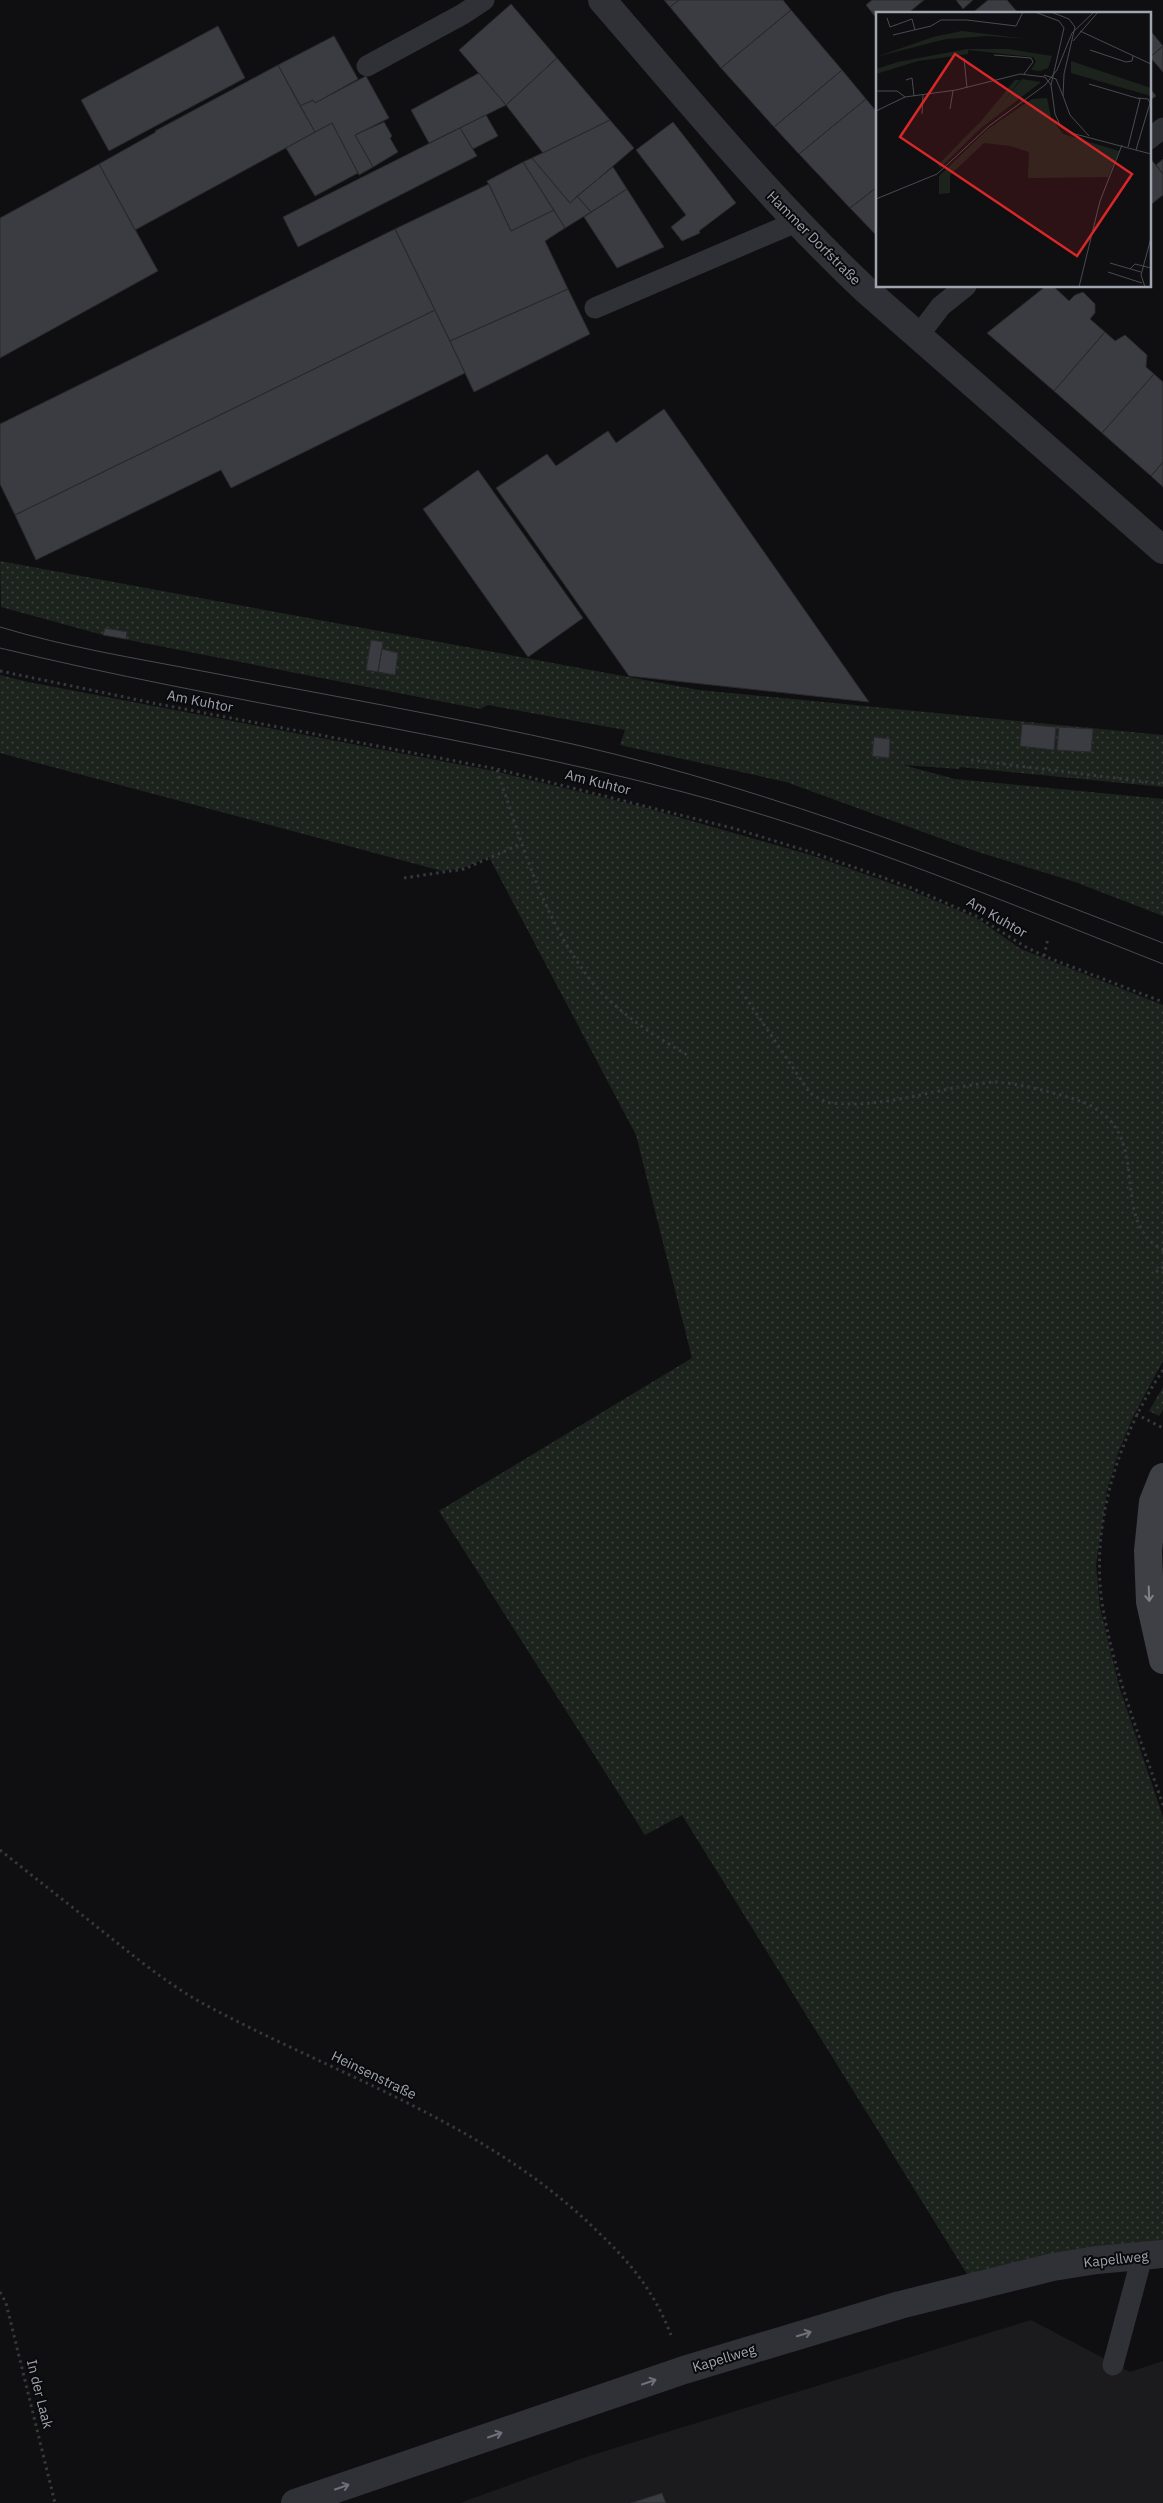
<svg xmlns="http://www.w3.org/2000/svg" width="1163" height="2503" font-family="'IBM Plex Sans',sans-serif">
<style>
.built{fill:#1b1b1e}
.grass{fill:url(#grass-dots)}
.building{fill:#3b3c41;stroke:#29292d}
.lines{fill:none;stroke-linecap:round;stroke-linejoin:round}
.path{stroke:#36383c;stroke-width:3;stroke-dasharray:2.5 4;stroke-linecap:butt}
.service{stroke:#303136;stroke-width:21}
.minor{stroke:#303136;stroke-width:28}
.secondary{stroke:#3f4045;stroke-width:28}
.tram{stroke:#494b50;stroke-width:1}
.oneway{stroke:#7f828b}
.oneway2{stroke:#6e717a}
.labels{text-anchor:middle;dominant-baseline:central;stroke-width:4;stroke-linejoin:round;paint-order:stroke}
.street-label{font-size:14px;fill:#a1a5b1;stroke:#0a0a0c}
.inset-road{fill:none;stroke:#494b51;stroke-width:1}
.view{fill:#d62828;fill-opacity:0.15;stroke:#d62828;stroke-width:2.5}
.inset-edge{fill:none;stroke:#a1a5b1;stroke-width:2.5}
</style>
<defs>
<pattern id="grass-dots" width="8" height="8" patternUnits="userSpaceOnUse" patternTransform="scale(1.25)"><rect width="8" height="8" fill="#1c231d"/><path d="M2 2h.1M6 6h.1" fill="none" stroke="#3a403b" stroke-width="1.8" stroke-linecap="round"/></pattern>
</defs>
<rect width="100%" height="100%" fill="#0f0f11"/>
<path class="built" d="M1031,2320L1130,2372L1163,2361V2503H460L589,2456Z"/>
<path class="grass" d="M0,561L699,690L1163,735V787L960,767L959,769L903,765L955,779L1163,799V916L1075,882L978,852L786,782L620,745L625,730L488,705L480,709L103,635L1,607Z
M0,675L28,682L494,771L647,808L814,856L907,889L953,908L978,919L1021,949L1163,1005V1361L1134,1415L1119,1450L1107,1490L1096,1565L1100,1608L1119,1686L1163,1817V2247L972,2282L682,1815L645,1835L439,1511L692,1358L636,1135L489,857L463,868L442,871L0,753Z
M1163,1387V1410L1159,1416L1149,1411Z"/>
<path class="building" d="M664,0H679L670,7Z
M679,0H783L791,10L721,68L670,7Z
M872,0H924L907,14H877V19L866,5Z
M956,0H973L963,9Z
M988,0H1007L1019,14H971Z
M511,4L557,58L506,105L459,50Z
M791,10L842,70L774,127L721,68Z
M218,26L245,78L109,151L81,100Z
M1149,29L1163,46L1153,55L1149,51Z
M334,36L358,79L315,103L313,100L300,106L278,65Z
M1163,46V72L1150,57Z
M557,58L610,120L543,153L506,105Z
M278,65L315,132L135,230L99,164L156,132L155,131Z
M842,70L866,99L799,154L774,127Z
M479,73L506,105L429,143L411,110Z
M366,76L389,118L355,135L373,167L359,175L332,123L315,132L300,106L313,100L315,103Z
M1149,87L1156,96L1149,101Z
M866,99L877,112V187L850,208L799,154Z
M486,115L498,136L473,149L460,128Z
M610,120L634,148L570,203L532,158Z
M384,122L392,136L390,138L398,152L373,167L355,135Z
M673,122L736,203L699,231L700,233L682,241L671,227L686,215L636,150Z
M332,123L358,173L315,196L286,148Z
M460,128L477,156L298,247L283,217Z
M1149,157L1163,174V195L1149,206Z
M532,158L570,203L577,196L591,212L565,228L523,162Z
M1163,159V174L1156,165Z
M523,162L554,210L511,231L487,181Z
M99,164L158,271L0,358V218Z
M613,167L627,189L591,212L577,196Z
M489,184L511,231L554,210L565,228L545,241L568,289L450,341L395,229Z
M877,187V236L850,208Z
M627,189L664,247L617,268L584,217Z
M395,229L435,310L15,515L0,484V424Z
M1046,286H1053L1069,301L1075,295L1083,292L1095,304V313L1090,319L1105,332L1054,391L987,333Z
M568,289L590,334L474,392L450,341Z
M435,310L465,373L231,488L221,470L36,560L15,515Z
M1105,332L1115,341L1125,335L1147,355L1146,367L1154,374L1102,433L1054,391Z
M1154,374L1163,382V462L1151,476L1102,433Z
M664,409L869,702L629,676L496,488L547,454L556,466L608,431L616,443Z
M1163,462V487L1151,476Z
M478,470L583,618L528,657L423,509Z
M105,628L127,632L126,639L103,635Z
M371,640L383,642L378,672L366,670Z
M382,649L398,653L395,675L378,672Z
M1022,724L1056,727L1054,750L1020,746Z
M1059,727L1093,729L1091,752L1057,750Z
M874,737L890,739L889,758L872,756Z
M662,2493L666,2503H631Z"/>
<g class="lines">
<path class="path" d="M0,671L153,703L497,769L736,829L814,853L907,886L978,917L1024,946L1044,956L1163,1002
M971,760L1163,784
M497,770C522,843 543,921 593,983C619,1014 655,1036 689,1056
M404,878L464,869L521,844
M1044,956L1048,938
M738,986L810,1093C815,1096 821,1100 827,1102C832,1104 840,1103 845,1104C886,1105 925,1093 965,1086C975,1085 986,1082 995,1082C1013,1082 1059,1094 1077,1100C1161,1128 1103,1218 1163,1250
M1156,1272L1163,1267
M1163,1370C1118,1437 1089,1527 1103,1609C1115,1676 1141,1740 1163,1805
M1136,1414L1163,1428
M0,1850C35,1878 71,1906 106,1934C136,1958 168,1984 202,2003C335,2075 486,2122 596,2230C630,2262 654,2291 671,2335
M0,2292L6,2303L55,2503"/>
<path class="service" d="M367,66L463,14L484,0
M1149,139L1163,128
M595,308L796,222
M918,336L941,306L966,286
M1113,2365L1142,2257"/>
<path class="minor" d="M602,0C688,99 771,201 867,291L1163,550
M295,2503L684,2370L900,2305L1053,2267L1097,2260L1163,2254"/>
<path class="secondary" d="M1163,1477L1153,1502L1148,1551L1150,1602L1163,1660"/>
<path class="tram" d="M0,627C66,647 134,658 202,671C327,695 453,717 577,745C779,792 970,868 1163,943
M0,648C226,703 458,733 683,792C847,835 1005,902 1163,964"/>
</g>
<defs><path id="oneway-shaft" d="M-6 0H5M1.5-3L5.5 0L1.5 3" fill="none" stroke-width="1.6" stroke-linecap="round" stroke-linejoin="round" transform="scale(1.25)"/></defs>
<use class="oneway" href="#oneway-shaft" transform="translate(1149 1594) rotate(88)"/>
<g class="oneway2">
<use href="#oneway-shaft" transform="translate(804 2334) rotate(-17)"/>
<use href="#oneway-shaft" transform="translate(649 2382) rotate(-19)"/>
<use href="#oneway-shaft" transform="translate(495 2435) rotate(-19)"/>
<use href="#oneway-shaft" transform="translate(342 2487) rotate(-19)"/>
</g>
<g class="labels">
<g class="street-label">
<text transform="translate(814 238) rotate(45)">Hammer Dorfstraße</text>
<text transform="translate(200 701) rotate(11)">Am Kuhtor</text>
<text transform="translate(598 782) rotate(14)">Am Kuhtor</text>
<text transform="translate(997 917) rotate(30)">Am Kuhtor</text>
<text transform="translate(374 2075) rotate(26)">Heinsenstraße</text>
<text transform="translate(1116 2259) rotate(-6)">Kapellweg</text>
<text transform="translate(724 2358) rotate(-17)">Kapellweg</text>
<text transform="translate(40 2394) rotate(76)">In der Laak</text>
</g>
</g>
<g transform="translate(876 12)">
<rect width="275" height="275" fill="#0f0f11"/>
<path d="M86,19L152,27L112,24L70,27L0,45L57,25ZM91,37H133L176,44L172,56L164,59L155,58L160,49L157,45L92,38V42L42,49L0,62V57L22,50ZM195,49L275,76V84L195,61ZM146,67L165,70L105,116L64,156L62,153L106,108L139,68H144L123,95ZM171,86L175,106L187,122L243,139L232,165L152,166L153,140L134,134L108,131L74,163V181L63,182V164L112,117L156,87Z" fill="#1c231d"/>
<path class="inset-road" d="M159,0L183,9L188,16L175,73L179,102L185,115L199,122L275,142M175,0L193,7L199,15L188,62L187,84L194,103L213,124M11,6L14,15L36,7L39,18M204,19L275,52M17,23L55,14L65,8H91L140,14L147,0M197,29L222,0M214,38L250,50L256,49L257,44M118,43L155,46L157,50L148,62M88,46L91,76M168,63L180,67L187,84M30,68L36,66L38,84M213,72L264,87L252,135M0,79H21L29,85M74,97L77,79M0,99L29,85L80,78L144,62L169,65L175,73M46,102L47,83M260,138L274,91L272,87L262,86M0,187L61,162L113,114L169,73L181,58L196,21L218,0M234,251L265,260M254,257L259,252L275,256M232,260L266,271M203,275L224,189L246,133M269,275L265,263L275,226"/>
<path class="view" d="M79,42L256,162L201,244L24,125Z"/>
<rect width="275" height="275" class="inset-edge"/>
</g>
</svg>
